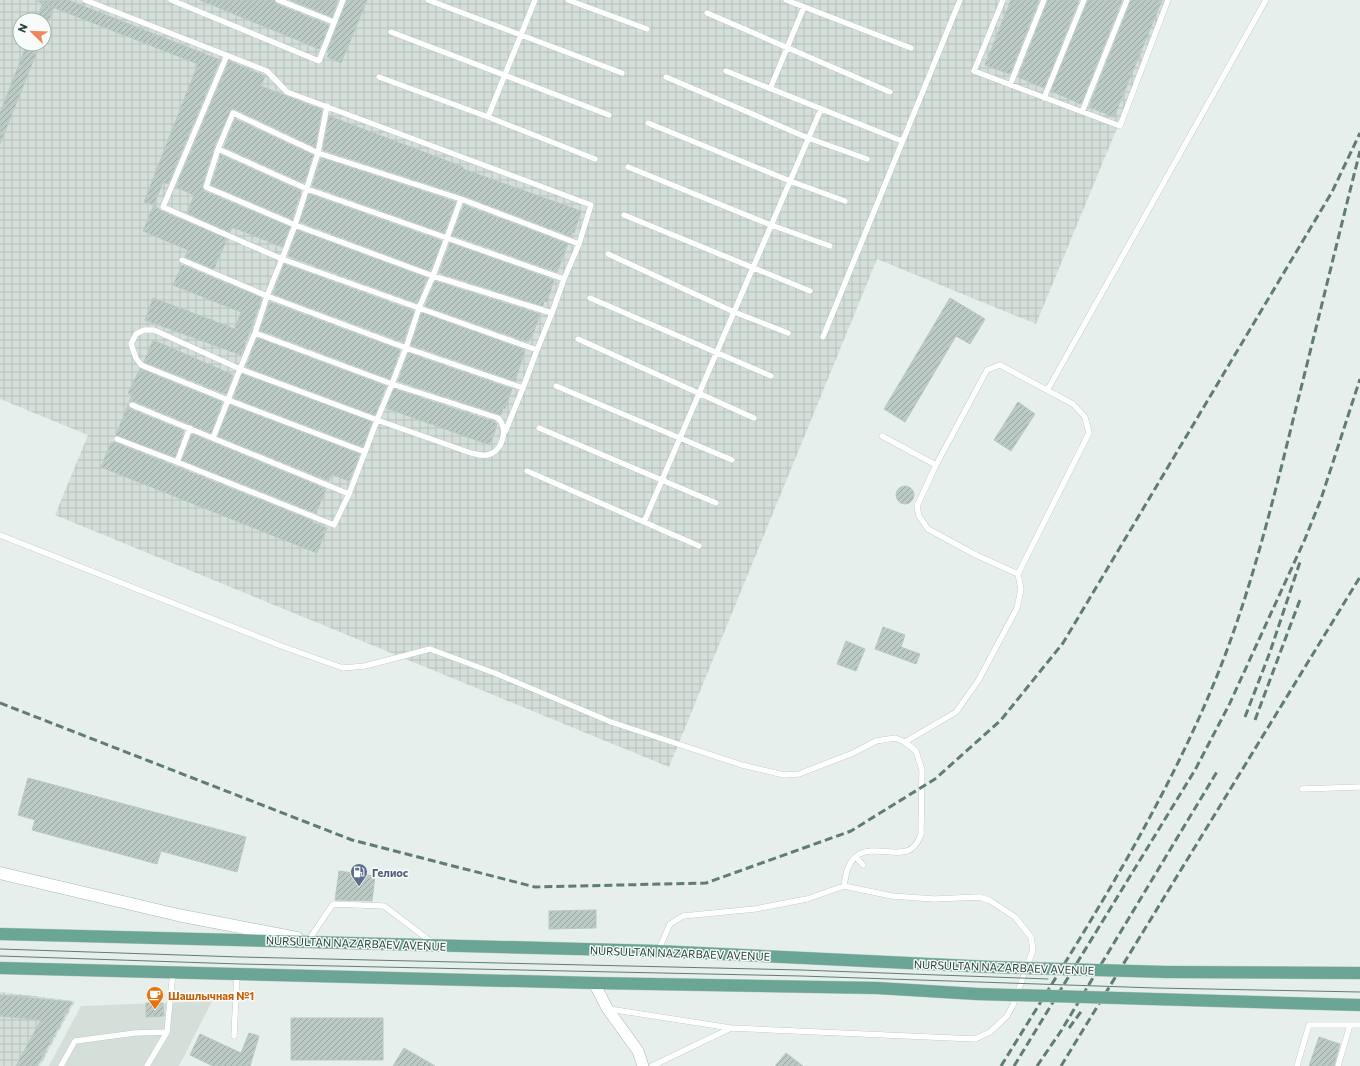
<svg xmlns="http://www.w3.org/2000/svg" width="1360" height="1066" font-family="Commissioner,sans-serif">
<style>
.built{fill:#d4dfda}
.industrial{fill:url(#industrial-grid);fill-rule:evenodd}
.building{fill:url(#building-hatch);stroke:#b8c9c2}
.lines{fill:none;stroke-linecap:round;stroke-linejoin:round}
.service-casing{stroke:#a8b8b2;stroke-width:6}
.minor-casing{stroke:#a8b8b2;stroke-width:12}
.secondary-casing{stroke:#a4bbb3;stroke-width:13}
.primary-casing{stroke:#c2cac8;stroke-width:13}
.service{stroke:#fff;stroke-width:5.5}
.minor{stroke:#fff;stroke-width:11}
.secondary{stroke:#fff;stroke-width:12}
.primary{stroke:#6aa596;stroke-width:12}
.tram{stroke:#5f7d75;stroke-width:1}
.rail{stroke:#5f7d75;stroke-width:3;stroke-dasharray:8 4;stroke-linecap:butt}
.primary-bridge-casing{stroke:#c2cac8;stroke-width:13;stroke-linecap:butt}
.primary-bridge{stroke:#6aa596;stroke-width:12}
.labels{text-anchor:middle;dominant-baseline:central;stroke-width:3;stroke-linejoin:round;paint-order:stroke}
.service-label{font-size:11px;font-weight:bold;fill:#4e5e75;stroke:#f7fbf9;text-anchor:start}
.street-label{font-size:11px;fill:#24423a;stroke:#f7fbf9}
.food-label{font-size:11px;font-weight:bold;fill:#c56008;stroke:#f7fbf9;text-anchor:start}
</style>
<defs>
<pattern id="industrial-grid" width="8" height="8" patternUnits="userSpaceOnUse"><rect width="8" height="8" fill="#d4dfda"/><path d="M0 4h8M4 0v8" fill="none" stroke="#b6c1bc"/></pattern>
<pattern id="building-hatch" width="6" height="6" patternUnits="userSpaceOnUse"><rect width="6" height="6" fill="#bbcac4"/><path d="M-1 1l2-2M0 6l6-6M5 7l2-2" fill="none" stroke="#98a6a0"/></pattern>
</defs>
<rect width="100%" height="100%" fill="#e6efeb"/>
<path class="built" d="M212,1001L179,1066H49L81,1006Z"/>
<path class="industrial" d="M0,0H1170L1036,324L877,259L669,767L55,515L88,435L0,399ZM20,20H44V44H20Z
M0,992L75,1001L40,1066H0Z"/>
<path class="building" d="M68,0L220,60L168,184L163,182L154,205L144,202L198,64L37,1Z
M200,0H274L276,4L329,25L319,49Z
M290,0H338L332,17Z
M347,0H367L341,63L327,57L329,53L327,52Z
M1011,0H1039L1010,74L985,65Z
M1048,0H1079L1044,88L1018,77Z
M1088,0H1122L1081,104L1051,91Z
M1131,0H1162L1114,117L1089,107Z
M43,3L54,7L49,20H36Z
M27,44H40L0,144V113Z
M229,61L265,76L261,86L322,110L315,147L235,109H231L214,147L202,186L204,191L290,227L282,247L232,227L230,232L187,213L194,195L176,187Z
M329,116L463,167V169L581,211L574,233L572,232L570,236L462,195L323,150Z
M235,119L313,155L304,183L224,147Z
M221,155L301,191L292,219L211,185Z
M321,158L456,202L444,233L312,186Z
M309,194L442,241L430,271L300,222Z
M154,205L161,211L227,239L214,269L185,257L188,250L143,231Z
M464,205L568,244L557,272L452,235Z
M297,230L427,278L417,303L288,256Z
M450,243L554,280L547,302L544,301L543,306L439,273Z
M284,264L414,311L403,342L273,294Z
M182,265L262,298L241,355L145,320L153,298L235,329L241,312L173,285Z
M435,281L540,314L532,337L531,336L528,342L425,306Z
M950,298L985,319L970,344L956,336L905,422L884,409Z
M270,302L400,350L390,379L260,330Z
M422,313L525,350L515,381L411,345Z
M257,338L386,386L375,415L246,367Z
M153,340L233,375L226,394L144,362Z
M408,353L512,389L505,409L503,408L501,415L398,381Z
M140,369L222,402L211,433L134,401L129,402L132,395L128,393Z
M242,374L372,422L363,447L234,398Z
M394,389L495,422L497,424L490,445L386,408Z
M1018,402L1035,414L1011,451L994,440Z
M128,405L130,409L184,431L175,457L116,435Z
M230,405L360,454L349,481L331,474L329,481L218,436Z
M192,434L326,489L316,513L182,460Z
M114,442L313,521V523L327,528L317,553L101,467L111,443Z
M896 495a9 9 0 1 1 18 0a9 9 0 1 1-18 0Z
M883,627L905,635L901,647L920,654L916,664L875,649Z
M846,641L865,649L856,671L837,664Z
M28,778L246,837L237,872L161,851L157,864L32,830L35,820L18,815Z
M339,871L375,876L372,901L335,900Z
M596,910V928L549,929V911Z
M0,995L72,1002L37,1066H16L41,1020L0,1016Z
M146,1003H163L164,1016L146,1017Z
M291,1018H383V1060H291Z
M249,1033L259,1036L250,1066H213L190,1055L200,1034L241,1053Z
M1319,1037L1340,1044L1334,1066H1309Z
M404,1048L435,1066H393Z
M786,1053L803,1066H775Z"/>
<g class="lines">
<defs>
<path id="service" d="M85,0L267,71L287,92L591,205L579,244L461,199L447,238L564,279L552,313L433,276L419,308L537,350L523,388L406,348L392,384L498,418C509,429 502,453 487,455C482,456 476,454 471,453L377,420L365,452
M171,0L319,61L343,0
M278,0L334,22
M428,0L622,73
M568,0L647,29
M786,0L911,48
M1003,0L974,71L1120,126L1168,0
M707,13L890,92
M391,32L609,115
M726,71L902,141
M379,77L488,117L595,159
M666,77L808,138L867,159
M1010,85L1044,0
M770,89L804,7
M1044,98L1084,0
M1082,112L1127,0
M488,117L535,0
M648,123L790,181L845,201
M218,149L206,187L295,225L318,153L461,199
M628,167L771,225L830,246
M624,215L810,291
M608,254L734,312L788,333
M182,260L267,296L282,259L163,207L227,55
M564,279L579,244
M590,298L771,376
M823,337L960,0
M578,339L754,418
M537,350L552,313
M1000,365L1073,404L1085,417L1089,433L1018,574L976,555L928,529L919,516L917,506L936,465L987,370Z
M556,386L732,460
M1048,389L1266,0
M132,405L349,494
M190,428L177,462L334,525L349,494L365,452L228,400L240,369L377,420L392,384L255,333L267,296L406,348L419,308L282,259L295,225L433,276L447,238L307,189L218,149L233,113L318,153L327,106
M539,428L716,503
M505,432L523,388
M882,436L936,465
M213,438L228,400L141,365L136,358L131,344L136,334L144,330H154L240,369L255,333
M117,439L177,462
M527,471L699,546
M644,522L821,109
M0,535L284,647L343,668L365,666L430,649L497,674L611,722L742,765L784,775L799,774L853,753L876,741L895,738L905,742L916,751L922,770L921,835C918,842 914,849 907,851C887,857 860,839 848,868C846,873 845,880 844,886
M905,742L956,712L978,681L1017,608L1021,589L1018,574
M1302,789L1360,787
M856,857L863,865
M308,941L333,904L384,906L433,943
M609,1009L731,1028L975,1039L990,1032L1007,1016L1013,1005L1033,950L1031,937L1015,917L989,900L979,897L934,899L892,896L844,886L807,899L755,909L683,916L670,924L658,951
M234,1036L237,973
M61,1066L75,1041L135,1033L167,1032L173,972
M147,1066L167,1032
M652,1066L731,1028
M1297,1066L1309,1025H1360
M1338,1066L1350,1025"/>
<path id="minor" d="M594,983L607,1008L638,1051L643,1066"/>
<path id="secondary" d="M0,873L178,915L297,938"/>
<path id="primary" d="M0,934L658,951L992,967
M0,968L594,983L877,988L977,994
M1167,972L1360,973
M1152,999L1360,1005"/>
</defs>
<use href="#service" class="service-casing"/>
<use href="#minor" class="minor-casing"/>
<use href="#secondary" class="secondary-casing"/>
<use href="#primary" class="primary-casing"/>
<use href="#service" class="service"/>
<use href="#minor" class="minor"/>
<use href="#secondary" class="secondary"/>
<use href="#primary" class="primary"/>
<path class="tram" d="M0,949L240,957L801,970L1048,979
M0,956L240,964L801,976L1156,988L1360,992"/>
<path class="rail" d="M0,703L352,840L535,887L706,883L851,831L935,779L1001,720L1063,643L1332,192L1360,133
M1245,717L1270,652L1301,559
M1255,720L1301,597
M1069,1028L1083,1009
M1001,1066C1077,943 1156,822 1212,688C1249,600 1272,505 1295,412C1317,325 1338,238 1360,151
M1014,1066L1195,770L1229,705L1305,539L1321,499L1360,379
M1037,1066L1061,1031L1218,770
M1061,1066L1360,577"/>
<defs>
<path id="primary-bridge" d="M992,967L1167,972
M977,994L1152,999"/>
</defs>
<use href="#primary-bridge" class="primary-bridge-casing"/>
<use href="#primary-bridge" class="primary-bridge"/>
</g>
<defs>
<symbol id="fuel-pin" viewBox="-11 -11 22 30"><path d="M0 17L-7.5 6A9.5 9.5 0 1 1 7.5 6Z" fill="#5c6f8a" stroke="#f7fbf9"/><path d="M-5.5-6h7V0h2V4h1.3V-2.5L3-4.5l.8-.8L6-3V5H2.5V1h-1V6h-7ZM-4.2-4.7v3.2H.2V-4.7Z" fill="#fff"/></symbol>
<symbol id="cafe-pin" viewBox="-11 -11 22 30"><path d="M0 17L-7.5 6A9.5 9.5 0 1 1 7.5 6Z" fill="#e8710a" stroke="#f7fbf9"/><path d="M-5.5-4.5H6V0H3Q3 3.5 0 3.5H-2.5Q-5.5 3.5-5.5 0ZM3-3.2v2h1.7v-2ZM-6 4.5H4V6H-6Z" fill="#fff"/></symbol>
</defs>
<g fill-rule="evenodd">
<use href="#fuel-pin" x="349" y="862" width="20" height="27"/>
<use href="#cafe-pin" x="145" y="985" width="20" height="27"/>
</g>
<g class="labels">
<g class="service-label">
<text x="372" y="872">Гелиос</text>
</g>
<g class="street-label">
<text transform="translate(356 943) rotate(2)">NURSULTAN NAZARBAEV AVENUE</text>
<text transform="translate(680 953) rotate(2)">NURSULTAN NAZARBAEV AVENUE</text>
<text transform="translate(1004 967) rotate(2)">NURSULTAN NAZARBAEV AVENUE</text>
</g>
<g class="food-label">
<text x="168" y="995">Шашлычная №1</text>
</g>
</g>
<g transform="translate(32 32) rotate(293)"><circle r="19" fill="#f7fbf9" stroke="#a3b1ad"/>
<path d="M0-3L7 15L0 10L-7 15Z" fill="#f4845f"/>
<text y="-6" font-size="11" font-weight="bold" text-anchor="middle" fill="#24423a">N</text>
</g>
</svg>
